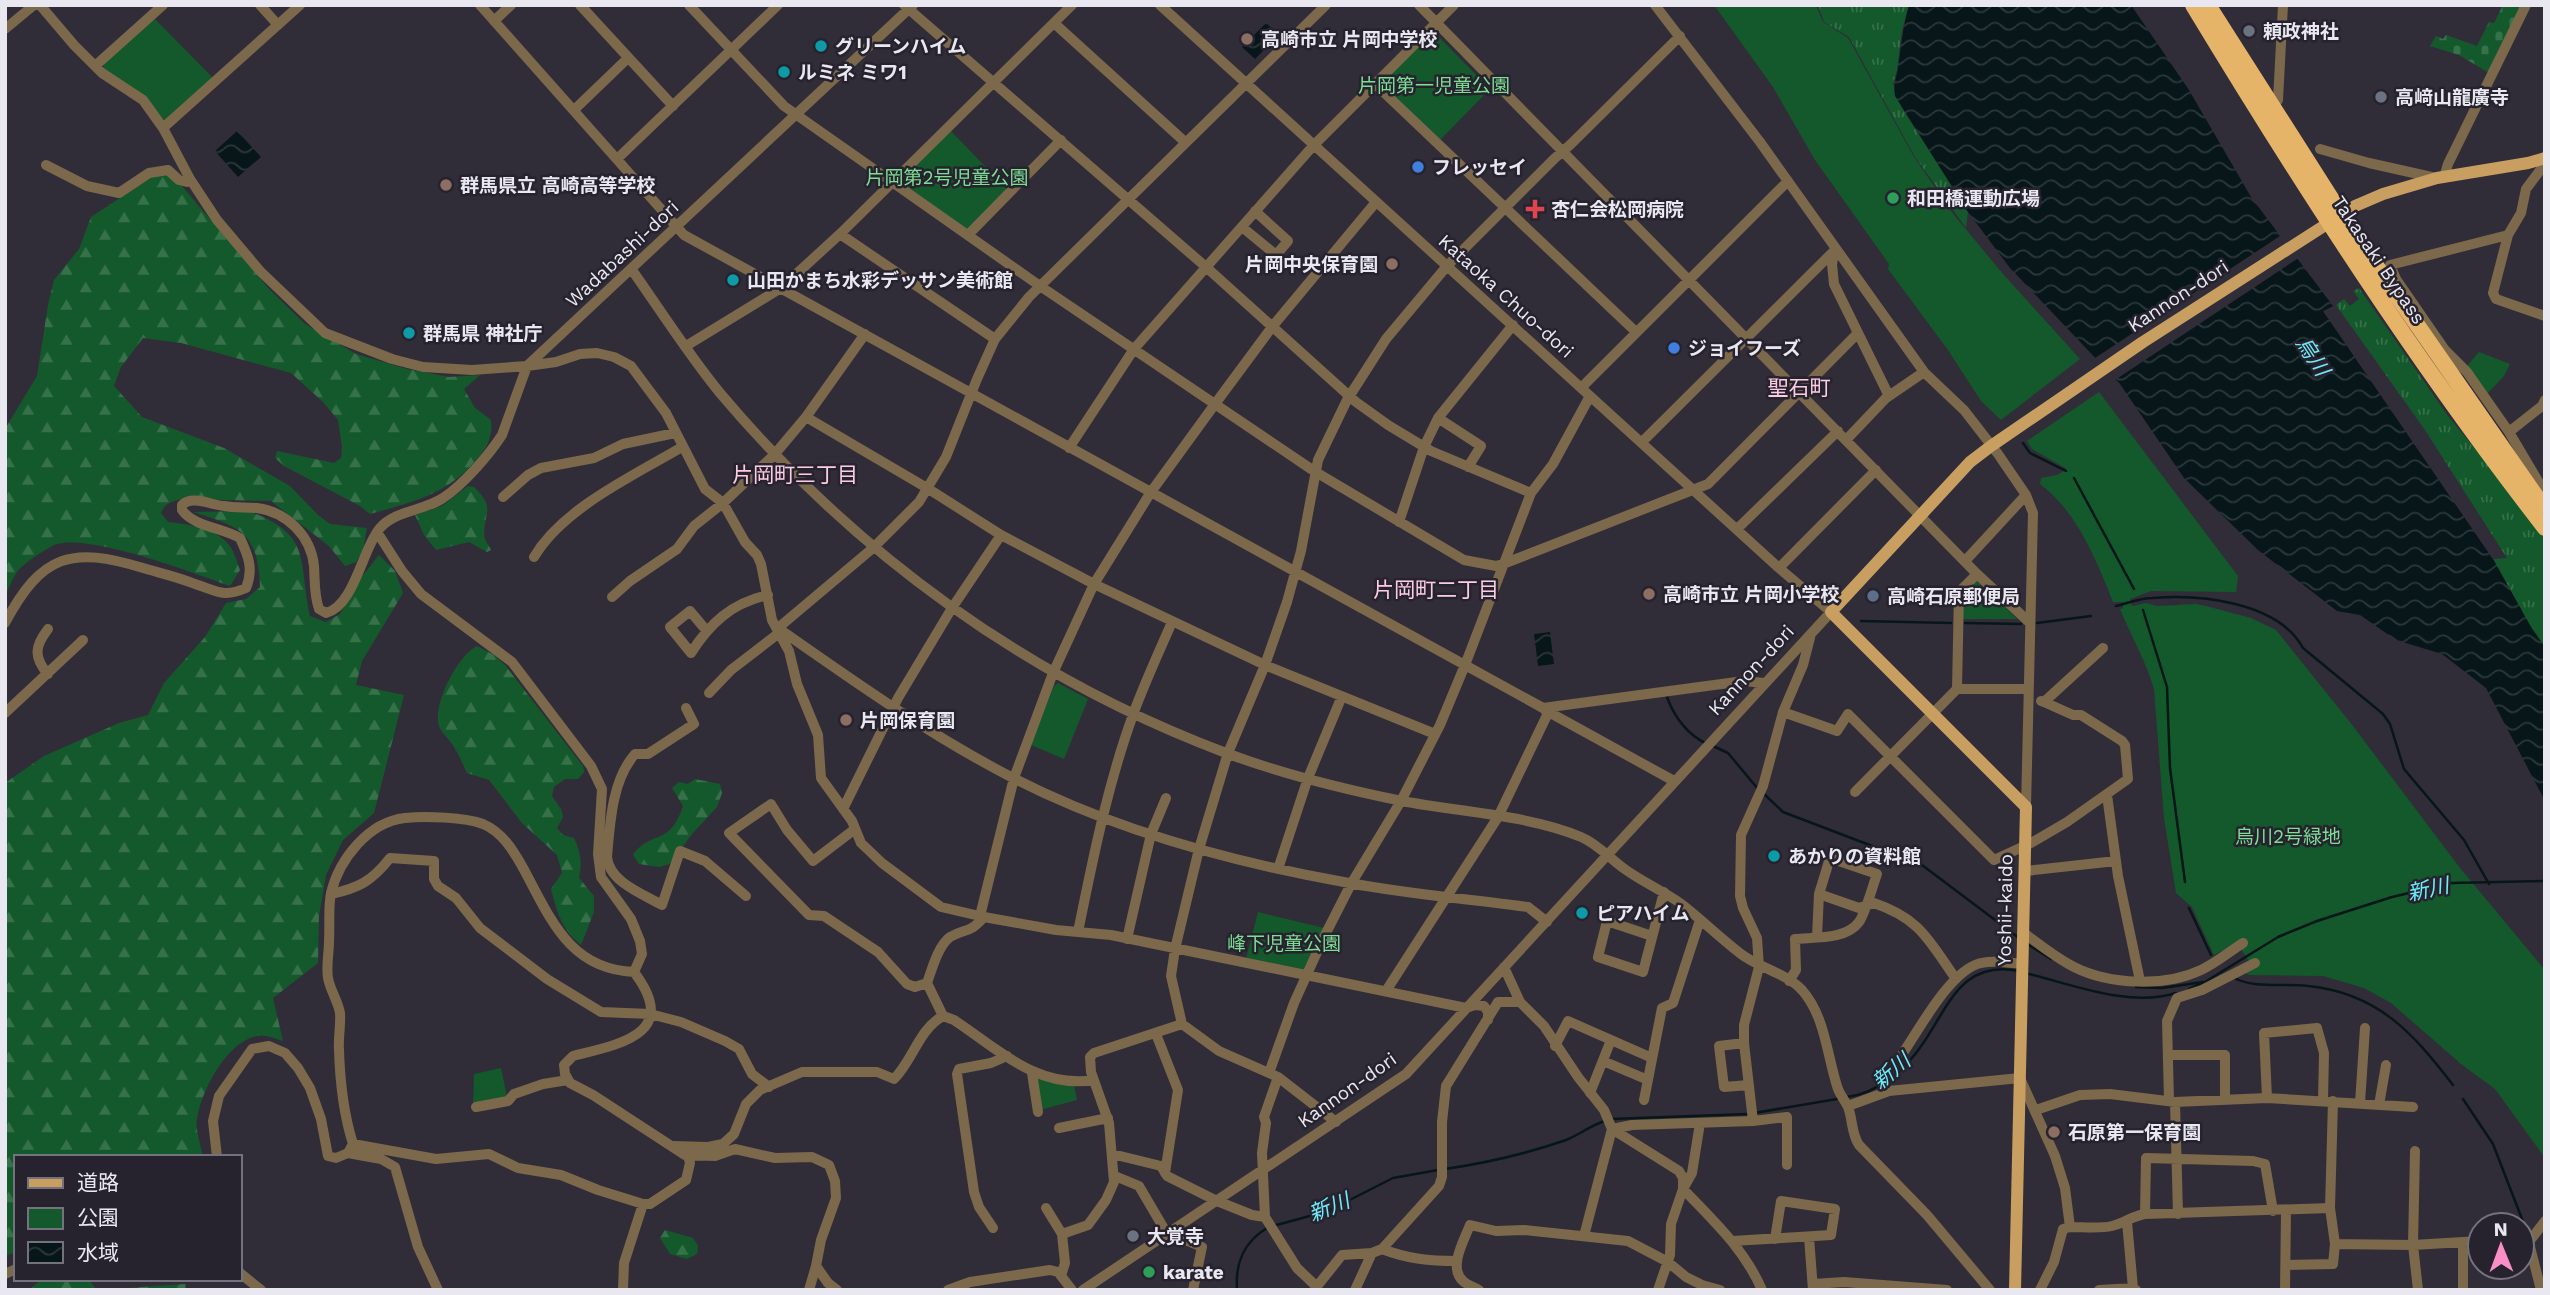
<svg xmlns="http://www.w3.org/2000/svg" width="2550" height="1295" font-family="'Work Sans','Noto Sans JP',sans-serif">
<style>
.grass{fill:url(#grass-tufts)}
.forest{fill:url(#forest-firs)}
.cemetery{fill:url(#cemetery-stones)}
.green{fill:#14592b}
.water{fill:url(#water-waves)}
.pier{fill:#302d39}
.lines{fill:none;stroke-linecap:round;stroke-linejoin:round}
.stream{stroke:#071618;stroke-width:2.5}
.minor{stroke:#7c684b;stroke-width:10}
.major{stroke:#c89f61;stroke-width:12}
.highway{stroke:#e6b469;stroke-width:16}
.worship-dot{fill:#6b7280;stroke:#26232f;stroke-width:2.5}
.education-dot{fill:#8d6e63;stroke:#26232f;stroke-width:2.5}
.culture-dot{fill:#0f9aa8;stroke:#26232f;stroke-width:2.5}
.shop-dot{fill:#3f7fe0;stroke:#26232f;stroke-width:2.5}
.leisure-dot{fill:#2e9e5b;stroke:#26232f;stroke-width:2.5}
.health-dot{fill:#e0444e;stroke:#26232f;stroke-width:2.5}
.service-dot{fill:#5c6f8a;stroke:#26232f;stroke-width:2.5}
.labels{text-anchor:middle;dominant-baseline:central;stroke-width:5;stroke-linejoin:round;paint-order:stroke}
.poi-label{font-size:19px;font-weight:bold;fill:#e9e8f0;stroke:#26232f;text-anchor:start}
.park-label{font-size:19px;fill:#7dde94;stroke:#26232f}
.street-label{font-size:19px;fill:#e9e8f0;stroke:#26232f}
.water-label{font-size:21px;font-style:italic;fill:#6febf9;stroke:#26232f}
.neighbourhood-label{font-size:21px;fill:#fbcce2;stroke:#26232f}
</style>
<defs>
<pattern id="grass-tufts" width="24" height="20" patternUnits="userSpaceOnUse" patternTransform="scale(1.75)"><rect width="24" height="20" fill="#14592b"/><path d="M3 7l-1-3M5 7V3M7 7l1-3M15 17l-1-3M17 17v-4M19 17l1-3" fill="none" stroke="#36714a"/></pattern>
<pattern id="forest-firs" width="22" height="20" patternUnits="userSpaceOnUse" patternTransform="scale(1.75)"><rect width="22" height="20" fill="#14592b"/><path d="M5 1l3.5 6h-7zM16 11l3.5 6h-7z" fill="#36714a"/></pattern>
<pattern id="cemetery-stones" width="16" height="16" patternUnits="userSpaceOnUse" patternTransform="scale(1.75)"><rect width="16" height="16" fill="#14592b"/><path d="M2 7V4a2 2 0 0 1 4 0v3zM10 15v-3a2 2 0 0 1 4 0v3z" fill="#36714a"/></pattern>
<pattern id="water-waves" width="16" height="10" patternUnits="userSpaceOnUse" patternTransform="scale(1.75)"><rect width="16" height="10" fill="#071618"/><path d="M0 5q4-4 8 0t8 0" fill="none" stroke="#2b383a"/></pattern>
</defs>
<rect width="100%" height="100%" fill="#302d39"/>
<path class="grass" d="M1818,5H1909L1902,30L1897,70L1893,84L1902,108L1968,212L1966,228L1915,157L1849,37L1824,22Z
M2359,288L2448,416L2545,533V647L2531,627L2493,559L2507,558L2425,430L2336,305L2344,299L2350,306L2359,299L2353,291Z"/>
<path class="forest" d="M166,174L182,186L269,289L305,324L356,354L407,369L449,377L480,375L464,389L475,408L491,420C493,437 487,447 476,460C447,495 412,502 370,514L360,506L284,466L275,458L277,451L334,463L341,458L342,447L338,420L323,402L291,373L181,343L143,338L121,367L114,386L142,417L224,448L290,486L318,515L330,524L367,528L363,550L356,562L345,566L329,546L271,501L181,499C171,502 165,503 161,513L168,522C187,524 216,528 229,545C234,551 237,562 240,570L230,586C195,573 91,534 57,544C49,546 20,566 17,572C12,579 9,588 5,596V429L37,376L48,305L54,280L79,249L91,217L152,177Z
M468,486L474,487C495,508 485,510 484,534C484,540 489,545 491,550L487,552L469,542L436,550L424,535L415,515L442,506Z
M248,511C313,534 298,560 310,616L326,622L340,614L360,579L379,555L395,571L403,593L362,661L356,685L404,695L374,813L343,840L326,875L319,916L318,963L273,998L283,1041C276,1039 265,1034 257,1036C227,1041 201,1091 197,1119C195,1130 201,1146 203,1157H16V1252L5,1256V783L44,756L119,723L148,715L164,683L205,637L226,603L246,599L260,587C258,532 241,527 193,512Z
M477,646L494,655L505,665L583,766L584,772L578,779H565L554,787L552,796L561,809L563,817L557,828L563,835L574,838C581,853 582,862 579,878L594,896V912L581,945C561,928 558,915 551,889L562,873L557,855L522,823L489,780L467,773C462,763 458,752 452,744C448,738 441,732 439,726C432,705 458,655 477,646Z
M695,779L720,784L722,793L717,807L692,834L670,864L659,867L639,864L633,855C650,830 670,847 683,806L672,788L679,782L688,784Z
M665,1230L693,1238L698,1246L697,1254L687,1259L670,1254L660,1238Z
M42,1279H88L97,1290L186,1284L185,1290H29Z"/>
<path class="cemetery" d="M2503,5H2524L2489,73L2459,55L2430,46L2436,36L2443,39L2446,35L2477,46L2489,22L2494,23Z"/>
<path class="green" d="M1714,5H1816L1823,22L1848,38L1914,157L1954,215L2003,274L2080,359L2001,420L1981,401L1948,350L1888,269L1889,264L1815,160L1773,87Z
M154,18L213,78L166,120H161L104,71V63Z
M1432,34H1436L1490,89L1439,141L1382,87V82Z
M947,127L1010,192L968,235L890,182Z
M2479,352L2510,364L2504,376L2487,394L2467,366Z
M2099,392L2238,576L2236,592L2151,591L2130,599L2132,606L2146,603L2157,606L2196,604L2206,606L2251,618L2276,630L2353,726L2460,868L2545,970V1158L2495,1089L2461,1064L2391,1003L2364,988L2323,976L2249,975L2244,972L2252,966L2237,943L2214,955L2192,907L2176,893L2164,818L2154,689C2146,661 2131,636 2120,609L2123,608V602H2113C2097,561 2076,510 2040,484L2041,478L2057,475L2067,469L2032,449L2027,441Z
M1977,581L2017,619H1963V594Z
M1058,683L1088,699L1064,759L1031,745L1054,686Z
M1258,912L1324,928L1306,969L1301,971L1246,959Z
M501,1068L507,1097L473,1105L474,1074Z
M1037,1078L1061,1085H1074L1077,1100L1040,1110Z"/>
<path class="water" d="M1909,5H2131L2189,90L2251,197L2333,306L2324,312L2493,559L2531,627L2545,647V801L2486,688L2442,654L2396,640L2360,615L2337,611L2258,550L2184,478L2120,384L2010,268L1968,212L1895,96C1893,85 1896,79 1898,68C1901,46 1903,26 1909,5Z
M1266,23L1279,35L1255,59L1242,47Z
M237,131L261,157L238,177L215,151Z
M1550,632L1554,664L1538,666L1534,634Z"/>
<path class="pier" d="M2283,234L2300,257L2112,382L2092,360Z
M2336,305V309L2329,313L2497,559H2493L2323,311Z"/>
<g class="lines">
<path class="stream" d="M2023,443L2030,453L2066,471
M2074,478L2134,589
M2116,606C2128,603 2140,598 2153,598C2200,594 2278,602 2303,648L2383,714L2390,724L2404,769L2464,840L2489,884
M2143,610L2167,687L2170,768L2185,882
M1861,621L1951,623
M1965,623L2021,624
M2037,623L2091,616
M1667,697C1674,717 1688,735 1707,744
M1713,746L1728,753L1758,789
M1763,793L1783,812L1922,865L2019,938
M2189,908L2211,955
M2027,944L2051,959
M2025,973C2072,984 2129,1008 2176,993
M2234,978C2256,989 2284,983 2308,986C2378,993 2413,1033 2453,1085
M2136,987L2162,988L2203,982
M2189,989L2205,982L2278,937L2317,921L2392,897L2452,883L2545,881
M1847,1097C1879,1093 1907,1068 1924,1042C1950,1003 1963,960 2019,971
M2463,1099L2493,1144L2527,1232
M1754,1113L1837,1099
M1611,1119L1748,1114
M1445,1169C1486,1163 1526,1154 1566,1140C1579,1135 1591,1125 1605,1121
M1273,1226L1328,1211L1393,1178L1438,1170
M1237,1290C1235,1262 1244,1242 1267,1228"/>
<path class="minor" d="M40,5L74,45L102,73L143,100L163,128L190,179L217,220L260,271L325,333L392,359L423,367L472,370L527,366L556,362L580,354L597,353L614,357L631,366L666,413L705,489L723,503L745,542L757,555L761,564L772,620L789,651L797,684L818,735L821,778L852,821L861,843L882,863L941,907L984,917L1056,930L1111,935L1466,1008L1475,1005L1484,1006L1488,1012V1020
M260,5L278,25
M480,5L684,235L1543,708L1744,681L1764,683
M580,5L673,106
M689,5L784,106L1040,286L1314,471L1464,560L1496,566L1503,564L1708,484L1858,333
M904,5L1206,267L1356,402L1388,425L1431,451L1531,493
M1326,5L1029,297L995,339L977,379L946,457L919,502L873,548L778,628C855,682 931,736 1015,779C1119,832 1235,863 1349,883C1408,894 1468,899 1528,907L1547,922
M1419,5L1977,574L2029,622
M1655,5L1760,142L1924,372L1964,410L1998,454L2026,495L2033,513L2026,807
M494,21L511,5
M1054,23L1185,142
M5,29L34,5
M95,66L163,5
M1375,84L1636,332
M2272,108L2278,100L2283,5
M574,110L628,58
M163,128L300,5
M2320,149L2369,163L2436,178
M617,159L778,5
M2543,159L2541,169L2526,189L2521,213L2508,235L2493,293L2496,299L2545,316
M46,165L87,186L119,193L149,173L168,170L179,180L187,182L190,179
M2444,177L2448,164L2526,5
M1242,227L1276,255L1288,241L1255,211
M840,234L995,339
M968,235L1061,140
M2508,235L2390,265L2396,279L2445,350L2467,372L2509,432L2545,493
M1835,250L1832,264L1834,284L1889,396
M632,270C661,311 688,354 720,393C855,553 1028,679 1226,753C1282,774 1343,789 1402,801C1459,812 1529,815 1581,837C1598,844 1610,859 1626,870C1643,882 1663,891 1680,903C1701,919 1720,938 1741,954C1759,968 1786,973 1802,990C1825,1016 1827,1055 1837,1086C1839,1094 1845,1100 1848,1107C1853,1120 1851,1133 1859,1145L1927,1215L1990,1290
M686,346L781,288L840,234L1072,5
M1581,388L1788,181
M806,417L927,488L1001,535L1094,584L1265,665L1435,734
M1438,418L1481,446L1468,467
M2509,432L2542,406L2545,400
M1846,440L1886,398L1924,372
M1642,442L1835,250
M1069,448L1134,349L1313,146L1454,5
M503,497L528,475L541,468L594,458L623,444L675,433
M1399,522L1424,447L1438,418L1513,325
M1737,529L1838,431
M534,557C563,508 633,476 682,447
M1965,561L2026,495
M1779,568L1876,470
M612,597L630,581L677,549L694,526L723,503L774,455L806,417L865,334
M5,623C42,554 71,546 143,568C160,573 178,577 195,584C217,591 223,598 246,588C254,569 248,555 240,538C222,528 193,526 182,510V505C192,495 211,505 224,506C235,508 246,507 257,508C287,512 311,536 314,566C315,582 314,595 319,609L326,613C355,605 362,549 380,528C396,510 424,511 443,498C463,485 489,455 502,435L527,366L913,5
M706,630L690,611L670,627L691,653C710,623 732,603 768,595
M48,674C33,657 35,646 48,629
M1957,689L1959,592L1977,574
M709,693L731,670L779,633
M2041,701L2044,702L2103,648
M1545,710L1674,781
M1783,712L1837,731L1848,714L1994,860L2031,843L2067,822L2128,779L2125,745L2122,741L2081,715H2073L2044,702
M5,713L83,640
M1855,792L1957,689H2028
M2107,795L2118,876L2140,981
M843,809L898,698L952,608L1001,535
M855,829L813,861L787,830L771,804L729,833L809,915L824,916L878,952L907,984L915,987L927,983C932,969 938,946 950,937C966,928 969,934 984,917
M603,855L607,857C610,823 612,780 635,754H648L694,724L686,708
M607,857C609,882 643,894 662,905L680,851L705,861L746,896
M1278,869L1308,778L1342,696
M2026,871L2116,861
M331,894C359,888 372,881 390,858L434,861V879L438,886L456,898L480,928L547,979L601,1012L650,1014L681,1022L725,1041L739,1049L752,1074L769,1087
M1819,894L1859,908L1874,903C1921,919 1929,941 1956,979
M980,916L1014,778L1053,673L1094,584L1151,492L1215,404L1272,327L1376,202
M1078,932C1093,858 1108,783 1134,712C1145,682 1159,652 1172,622
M2024,933C2040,945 2056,958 2074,967C2110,985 2165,987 2201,970C2216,963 2229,952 2243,943
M1652,936L1607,921L1598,957L1643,972L1664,892
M1127,939L1151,834L1166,798
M1504,967L1520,1002L1544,1026L1578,1077L1604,1110L1612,1129L1679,1171L1683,1178V1189C1713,1220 1745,1250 1762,1290
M634,972C681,1034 620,1044 573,1056L564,1065L565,1074L570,1083L593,1095L685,1155L715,1156L735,1149L775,1158L812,1157L829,1165L835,1181L836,1198L821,1240L816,1266L828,1283L837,1290
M1789,981L1796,970L1795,939C1814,937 1846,940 1859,922C1865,914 1873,885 1877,874L1830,858L1819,894L1817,937
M927,983L943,1016
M1386,991L1498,817L1549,711
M1156,1034L1178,1090L1165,1173
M1744,1043L1719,1046L1724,1087L1749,1085
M1555,1046L1568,1021L1652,1058
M1903,1053C1920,1028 1947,977 1975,965C1989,959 2008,963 2023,964
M2168,1055H2225V1099
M1603,1061L1648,1080
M1032,1073L1038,1112
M1269,1073L1294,1003L1323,939L1351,884L1401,801L1440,725L1465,665L1531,493L1553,464L1590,396
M1590,1093L1611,1040
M2267,1098L2264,1033L2317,1028L2324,1053L2323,1101
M1644,1100L1662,1008L1673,1003L1700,920
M2169,1101L2167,1021L2177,998L2202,990L2255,963
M2333,1101L2330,1208L2335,1244L2413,1245L2480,1241
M2175,1102L2178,1214
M2360,1103L2365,1028
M2379,1105L2386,1065
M1848,1106L1889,1091L2020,1078L2055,1156L2065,1188L2070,1227L2063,1229L2054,1262L2040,1290
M476,1107L508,1101L514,1094L543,1084L568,1080
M2036,1110L2080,1095L2110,1094L2175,1102L2267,1098L2413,1107
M1753,1121L1744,1043V1025L1759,967L1757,938L1743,908L1740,896L1741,835L1763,786L1783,712L1803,665L1811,634
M1336,1122L1278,1077L1219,1051L1182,1024L1171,976L1175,949L1199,849L1228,753L1265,665L1287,602L1301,551L1318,460L1347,400L1386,339L1447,266L1555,158L1570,145L1680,36
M1059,1128L1108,1118
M353,1144L436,1159L489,1154L518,1168L561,1175L598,1190L643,1204H650L686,1180L690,1163L688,1156
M673,1146L708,1147L723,1144L734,1134L746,1104L760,1090L802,1072H877L894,1079C913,1060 919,1029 943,1016L954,1020C998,1049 1037,1089 1094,1080
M2415,1151L2413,1245L2418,1290
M348,1153L381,1159L395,1167L418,1247L438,1290
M1112,1154L1161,1166L1167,1176L1217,1201L1252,1215L1265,1217L1297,1268L1316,1286
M217,1157L213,1121L219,1096L252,1049L269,1046L285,1053L298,1068L310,1088L321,1119L328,1156L336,1158L348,1153L353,1144C343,1112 340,1083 339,1050C338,1038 341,1025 340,1013C338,1001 330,990 328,978C326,966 329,953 329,941C330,926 328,908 331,893C339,860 368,822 405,818C425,816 465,817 483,824C502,832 513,850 522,866C550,917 568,969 634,972L642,954L640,941L631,919L601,877L598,854L602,789L591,766L512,662L421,594L402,571L377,532
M1115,1176L1139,1186L1166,1232L1202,1247L1193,1290
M1046,1208L1062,1234
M2145,1214L2146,1158L2253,1161L2265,1164L2273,1211
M1265,1217L1262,1153L1266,1123L1264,1117L1278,1077
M2127,1222L2133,1288L2136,1290
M2070,1227C2084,1227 2099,1229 2112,1226C2125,1223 2132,1216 2145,1214L2330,1208
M993,1228L979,1207L974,1192L957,1074L959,1069L991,1063L1007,1056
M1584,1236L1612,1129L1632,1125L1753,1121L1787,1117V1165
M1809,1237L1813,1290
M2522,1238L2528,1239L2541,1290
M2528,1239L2532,1238L2545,1221
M1733,1241L1831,1235L1835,1209L1781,1201L1775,1239
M2463,1242V1290
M1382,1249C1408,1259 1429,1261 1457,1261
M2286,1265L2333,1264L2335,1244
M240,1273L261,1290
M5,1274L16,1269
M1061,1276L1065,1263L1062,1234L1088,1225L1106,1200L1114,1182L1109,1123L1091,1072L1090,1057L1094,1053L1182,1024
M1813,1284L1844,1282L1947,1290
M623,1290L624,1263L643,1204
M809,1290L816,1266
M948,1290L970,1282L1050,1270L1058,1272L1072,1290
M1083,1290L1406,1074L1831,612L1779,568L1160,5
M1314,1290L1342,1255L1372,1253L1382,1249L1439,1186L1442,1177V1122L1446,1086L1498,1002H1520
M1355,1290L1372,1253
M1479,1290C1474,1287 1467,1285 1463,1281C1448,1268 1464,1240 1470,1225L1496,1231L1524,1230L1628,1241L1668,1262L1686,1277L1702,1285L1720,1290
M1658,1290L1670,1255L1671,1224L1683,1189L1692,1173L1700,1123
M2099,1290L2133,1288
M2285,1290L2286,1211"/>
<path class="major" d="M2015,1290L2026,807L1831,612L1970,462L1991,446L2143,342L2355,206L2383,194L2437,178L2528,163L2545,158"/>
<path class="highway" d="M2193,5C2302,185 2416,362 2545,528
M2208,5L2352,231L2545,509"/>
</g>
<g class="worship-dot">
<circle cx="2249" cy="31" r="7"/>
<circle cx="2381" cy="97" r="7"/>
<circle cx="1133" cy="1236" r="7"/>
</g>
<g class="education-dot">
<circle cx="1247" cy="39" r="7"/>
<circle cx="446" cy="185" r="7"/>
<circle cx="1392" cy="264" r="7"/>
<circle cx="1649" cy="594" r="7"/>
<circle cx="846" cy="720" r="7"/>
<circle cx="2054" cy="1132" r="7"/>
</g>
<g class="culture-dot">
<circle cx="821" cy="46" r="7"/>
<circle cx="784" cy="72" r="7"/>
<circle cx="733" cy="280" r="7"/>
<circle cx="409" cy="333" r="7"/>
<circle cx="1774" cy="856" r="7"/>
<circle cx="1582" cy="913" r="7"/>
</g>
<g class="shop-dot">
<circle cx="1418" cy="167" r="7"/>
<circle cx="1674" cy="348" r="7"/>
</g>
<g class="leisure-dot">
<circle cx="1893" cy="198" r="7"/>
<circle cx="1149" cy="1272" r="7"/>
</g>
<path class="health-dot" d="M1531.5 198.5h7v7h7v7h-7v7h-7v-7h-7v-7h7z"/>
<circle class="service-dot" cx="1873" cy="596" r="7"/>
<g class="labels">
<g class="poi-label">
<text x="2263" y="31">頼政神社</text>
<text x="1261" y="39">高崎市立 片岡中学校</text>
<text x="835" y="46">グリーンハイム</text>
<text x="798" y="72">ルミネ ミワ1</text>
<text x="2395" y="97">高﨑山龍廣寺</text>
<text x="1432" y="167">フレッセイ</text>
<text x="460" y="185">群馬県立 高崎高等学校</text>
<text x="1907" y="198">和田橋運動広場</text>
<text x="1551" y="209">杏仁会松岡病院</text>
<text x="1378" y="264" text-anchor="end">片岡中央保育園</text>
<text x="747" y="280">山田かまち水彩デッサン美術館</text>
<text x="423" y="333">群馬県 神社庁</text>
<text x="1688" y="348">ジョイフーズ</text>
<text x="1663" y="594">高崎市立 片岡小学校</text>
<text x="1887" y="596">高崎石原郵便局</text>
<text x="860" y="720">片岡保育園</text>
<text x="1788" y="856">あかりの資料館</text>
<text x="1596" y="913">ピアハイム</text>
<text x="2068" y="1132">石原第一保育園</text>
<text x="1147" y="1236">大覚寺</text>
<text x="1163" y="1272">karate</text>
</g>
<g class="park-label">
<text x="1434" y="85">片岡第一児童公園</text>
<text x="947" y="177">片岡第2号児童公園</text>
<text x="2288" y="836">烏川2号緑地</text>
<text x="1284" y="943">峰下児童公園</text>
</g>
<g class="street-label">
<text transform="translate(622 254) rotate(-43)">Wadabashi-dori</text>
<text transform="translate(2379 260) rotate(56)">Takasaki Bypass</text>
<text transform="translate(1506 296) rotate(42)">Kataoka Chuo-dori</text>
<text transform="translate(2178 296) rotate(-33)">Kannon-dori</text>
<text transform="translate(1751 670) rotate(-47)">Kannon-dori</text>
<text transform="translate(2005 910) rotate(-89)">Yoshii-kaido</text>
<text transform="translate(1347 1090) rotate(-35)">Kannon-dori</text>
</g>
<g class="water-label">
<text transform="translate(2313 356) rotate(57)">烏川</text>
<text transform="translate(2428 889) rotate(-12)">新川</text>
<text transform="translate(1891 1071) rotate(-40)">新川</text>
<text transform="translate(1329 1207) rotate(-22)">新川</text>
</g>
<g class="neighbourhood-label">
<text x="1799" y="387">聖石町</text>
<text x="795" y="474">片岡町三丁目</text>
<text x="1436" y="589">片岡町二丁目</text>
</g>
</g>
<rect width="2550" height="1295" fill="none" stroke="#e9e8f0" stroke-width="14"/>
<rect x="14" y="1155" width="228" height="126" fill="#26232f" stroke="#74727c" stroke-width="2"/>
<rect x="28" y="1178" width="35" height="10" fill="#c89f61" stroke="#74727c" stroke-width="2"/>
<text x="77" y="1190" font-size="21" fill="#e9e8f0">道路</text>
<rect x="28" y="1208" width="35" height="21" fill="#14592b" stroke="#74727c" stroke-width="2"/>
<text x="77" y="1225" font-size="21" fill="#e9e8f0">公園</text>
<rect x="28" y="1242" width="35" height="21" fill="url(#water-waves)" stroke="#74727c" stroke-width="2"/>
<text x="77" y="1260" font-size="21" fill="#e9e8f0">水域</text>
<g transform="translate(2501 1246) rotate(359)"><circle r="33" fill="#26232f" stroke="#74727c" stroke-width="2"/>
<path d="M0-5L12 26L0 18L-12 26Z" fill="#fa8fc7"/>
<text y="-10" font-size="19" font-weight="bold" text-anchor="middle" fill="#e9e8f0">N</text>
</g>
</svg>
